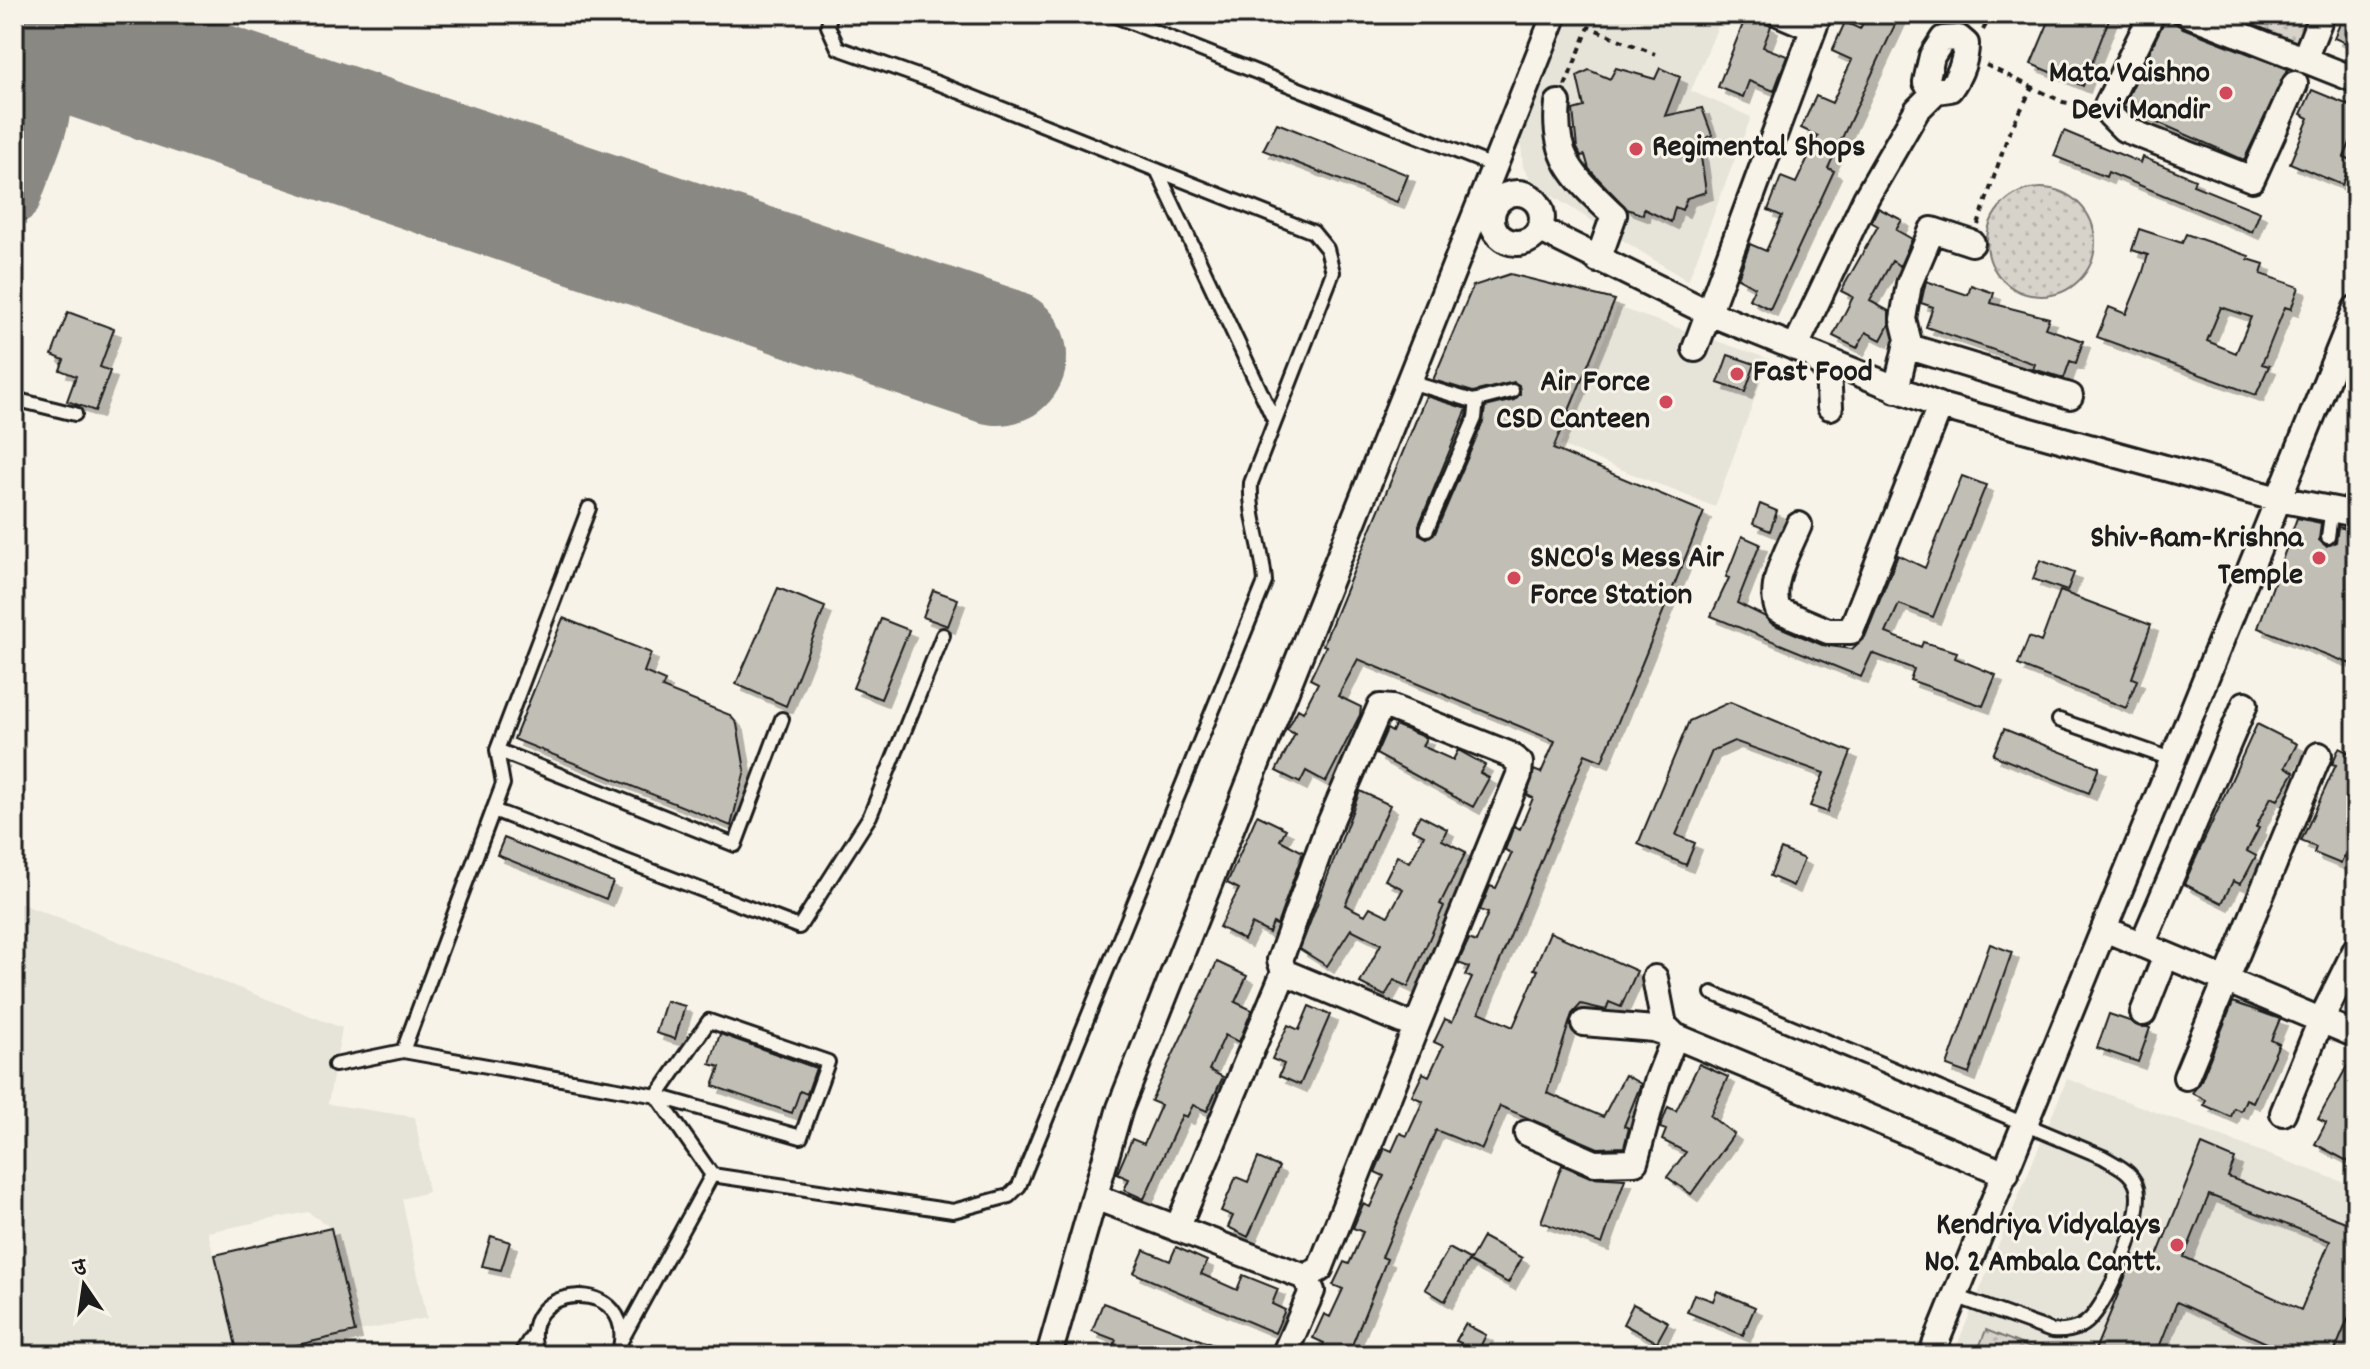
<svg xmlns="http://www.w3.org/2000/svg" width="2370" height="1369" font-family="Dekko,'Playpen Sans Deva',sans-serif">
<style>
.built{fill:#e6e3d9}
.park{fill:url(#park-dots);stroke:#7a7874;stroke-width:2}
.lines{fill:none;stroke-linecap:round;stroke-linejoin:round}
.taxiway{stroke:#8a8882;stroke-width:54}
.runway{stroke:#8a8882;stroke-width:138}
.building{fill:#c0beb5;stroke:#1c1c1c;stroke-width:2;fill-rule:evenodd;filter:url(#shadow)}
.service-casing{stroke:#1c1c1c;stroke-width:18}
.minor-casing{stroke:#1c1c1c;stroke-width:30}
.path{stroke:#1c1c1c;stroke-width:4;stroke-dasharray:6 6;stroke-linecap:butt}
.service{stroke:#f7f3e8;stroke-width:12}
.minor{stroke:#f7f3e8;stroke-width:24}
.poi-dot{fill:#d1495b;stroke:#f7f3e8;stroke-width:3}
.labels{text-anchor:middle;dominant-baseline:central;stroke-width:6;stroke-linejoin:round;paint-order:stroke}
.poi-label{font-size:32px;font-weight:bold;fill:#1c1c1c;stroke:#f7f3e8;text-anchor:end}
</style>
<defs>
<pattern id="park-dots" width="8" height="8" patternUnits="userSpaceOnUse" patternTransform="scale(2)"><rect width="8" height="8" fill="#d7d3cb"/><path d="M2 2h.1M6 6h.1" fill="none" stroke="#b8b5ae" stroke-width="1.8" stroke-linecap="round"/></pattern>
<filter id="shadow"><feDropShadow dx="7" dy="7" stdDeviation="0" flood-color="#0004"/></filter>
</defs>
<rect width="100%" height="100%" fill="#f7f3e8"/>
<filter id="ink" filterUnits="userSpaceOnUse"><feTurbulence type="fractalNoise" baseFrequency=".0125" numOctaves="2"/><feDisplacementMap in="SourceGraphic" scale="16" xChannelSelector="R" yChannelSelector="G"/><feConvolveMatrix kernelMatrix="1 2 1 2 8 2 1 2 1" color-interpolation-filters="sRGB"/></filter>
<g filter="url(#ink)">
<path class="built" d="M1570,14H1723L1691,91L1751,117L1688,281L1533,184L1523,167L1520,134Z
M1617,307L1769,359L1715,507L1560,445Z
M14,901L342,1028L328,1104L415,1117L428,1192L402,1199L427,1318L355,1332L331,1228L308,1212L208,1232L238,1355H14L20,1333L14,1313Z
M2067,1079L2356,1187V1355H1953Z"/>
<path class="park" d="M2212,14H2308L2296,47Z
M1987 242a54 54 0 1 1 108 0a54 54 0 1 1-108 0Z
M1986,1330L2048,1355H1976Z"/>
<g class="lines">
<path class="taxiway" d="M70,43L79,14
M134,65L165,14
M47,99L68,72L101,54
M14,197C37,129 67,93 21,27"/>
<path class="runway" d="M14,25L998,356"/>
</g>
<path class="building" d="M1747,14L1771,26L1763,47L1787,56L1774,91L1749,81L1743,97L1718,87Z
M1867,14H1900L1828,168L1834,171L1770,309L1749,299L1755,287L1738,278L1750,244L1766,251L1782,216L1768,210L1781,177L1796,183L1811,151L1818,136L1801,128L1816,96L1832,103L1852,60L1832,51L1845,22L1860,29Z
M2052,14H2111L2083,86L2031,64Z
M2344,14L2356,19V47L2334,38Z
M2166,17L2183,28L2288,69L2244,160L2123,107Z
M1616,68L1655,79L1660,68L1680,77L1665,116L1702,108L1712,135L1699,143L1706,192L1687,198L1682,210L1675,207L1671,222L1644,209L1643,215L1627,209L1589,169L1585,155L1581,156L1577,148L1573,110L1584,107L1577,76L1589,70L1610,79Z
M2312,90L2356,108V129L2344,157L2352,160L2342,185L2290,163L2309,118L2301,114Z
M1277,123L1408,175L1397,202L1263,150Z
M2064,131L2141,163L2143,157L2195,179L2193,185L2260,212L2252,232L2108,172L2106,177L2054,156Z
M1878,208L1902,220L1896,230L1912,239L1900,266L1892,261L1870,301L1889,311V325L1881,340L1866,332L1857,348L1833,336L1853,297L1841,291L1878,226L1871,222Z
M2139,229L2182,243L2186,234L2249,256L2248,259L2264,264L2261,274L2299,287L2291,309L2285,307L2262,364L2269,366L2256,395L2097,337L2109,307L2126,314L2142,275L2148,255L2132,250ZM2221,307L2251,317L2236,353L2207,341Z
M1510,274L1615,300L1553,449L1704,512L1602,761L1585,754L1479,1012L1513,1027L1538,970L1534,969L1550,932L1637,971L1621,1007L1609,1002L1606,1010L1581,1004L1572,1014L1547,1093L1603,1117L1625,1075L1641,1084L1624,1126L1629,1128L1624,1147L1598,1148L1500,1106L1482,1149L1436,1130L1382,1257L1387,1259L1348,1355H1330L1320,1351L1324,1343L1313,1338L1324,1314L1330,1317L1343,1289L1333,1285L1344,1262L1349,1264L1363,1232L1353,1228L1363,1204L1370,1207L1384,1176L1375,1172L1385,1148L1392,1151L1400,1133L1407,1136L1423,1101L1412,1096L1423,1073L1429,1076L1443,1046L1434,1042L1445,1019L1452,1022L1472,978L1465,975L1469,967L1458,963L1469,939L1476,942L1488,913L1480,910L1490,886L1496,888L1512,853L1505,850L1514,826L1520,829L1533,798L1527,795L1534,770L1541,773L1555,741L1358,659L1338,696L1361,707L1360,715L1326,782L1306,771L1300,783L1276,771L1295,734L1287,730L1298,709L1303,712L1318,683L1310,679L1326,646L1323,645L1426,396L1467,409L1419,525V534L1427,538L1435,533L1483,422L1485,407L1514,400L1520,394L1519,385L1514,382L1473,392L1433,380L1473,286Z
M1926,281L1968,295L1971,285L1994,293L1991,303L2049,318L2045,328L2083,341L2076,363L2070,361L2064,378L2033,369L2035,364L1926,327L1933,307L1921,303Z
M68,312L114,329L100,367L110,371L95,411L67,401L76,376L60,370L64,360L52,355Z
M1728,355L1755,364L1745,392L1718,383Z
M1962,476L1986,485L1933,617L1899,604L1886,633L1921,647L1923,642L1957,652L1955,658L1996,675L1983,706L1910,680L1914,669L1872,653L1861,677L1711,616L1729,578L1726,577L1742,536L1760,544L1737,603L1764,616L1772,624L1822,645L1852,649L1865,637L1898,555L1925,568Z
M1760,504L1777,511L1770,531L1753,524Z
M2297,518L2321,523L2319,540L2326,546L2336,542L2338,527L2356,531V666L2258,628Z
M2040,560L2074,573L2067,591L2033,579Z
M778,588L825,607L786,706L736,684Z
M933,590L958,599L948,626L923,617Z
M2060,591L2151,625L2132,678L2137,680L2126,708L2018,665L2029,637L2041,642Z
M563,618L651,653L644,672L665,681L662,688L730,715L737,724L745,770L731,826L514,739Z
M881,619L909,630L881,699L853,688Z
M1730,702L1851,752L1827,812L1810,806L1824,773L1734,741L1712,751L1676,835L1695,843L1686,865L1638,844L1689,721Z
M2257,724L2297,744L2285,767L2294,772L2278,800L2271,797L2256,827L2259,828L2247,851L2256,856L2246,875L2240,884L2233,881L2222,903L2184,884Z
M1395,725L1426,738L1422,746L1453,760L1458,750L1485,765L1480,773L1489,778L1473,807L1376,754L1387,729L1392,732Z
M2004,729L2099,767L2089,793L1993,755Z
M2339,748L2356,756V848L2351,860L2344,856L2341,864L2314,853L2316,847L2301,841L2336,765L2332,764Z
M1360,791L1390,805L1345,905L1365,915L1370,907L1388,916L1403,889L1385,880L1397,856L1410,862L1424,835L1412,829L1420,815L1447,829L1442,840L1466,852L1440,904L1444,906L1408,987L1394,980L1385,996L1360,983L1381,944L1351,929L1327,966L1300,949Z
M1257,815L1286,829L1280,840L1303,852L1277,925L1273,923L1269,933L1252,924L1244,940L1219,927L1239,889L1227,883Z
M504,838L613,882L606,899L497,855Z
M1781,849L1804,859L1793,886L1770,876Z
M1990,944L2012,952L1969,1074L1947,1066Z
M1217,962L1247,976L1235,1002L1252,1010L1239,1042L1225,1035L1209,1070L1223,1077L1207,1111L1193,1105L1187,1117L1182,1115L1144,1199L1124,1190L1129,1179L1117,1174L1132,1139L1144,1144L1161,1105L1151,1101Z
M666,1001L685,1006L675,1039L656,1033Z
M2233,1002L2280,1019L2271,1040L2279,1044L2253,1102L2246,1099L2241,1111L2234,1108L2231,1117L2204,1105L2206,1100L2192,1093L2200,1083Z
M1309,1006L1330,1015L1300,1085L1279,1076L1284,1064L1272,1059L1288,1025L1299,1030Z
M2109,1014L2150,1028L2138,1062L2097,1048Z
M720,1034L816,1068L807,1094L800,1091L792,1113L713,1086L720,1067L710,1064Z
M2356,1050V1162H2349L2315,1144L2326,1123L2318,1119Z
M1699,1064L1728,1077L1710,1116L1734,1134L1691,1194L1667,1177L1686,1152L1662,1140L1666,1130L1660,1128L1668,1107L1676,1111Z
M2202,1145L2235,1159L2228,1177L2356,1226V1300L2333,1355H2277L2280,1349L2177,1302L2156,1355H2109L2095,1350L2133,1258L2153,1266ZM2209,1195L2330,1241L2301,1310L2184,1257Z
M1258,1158L1279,1167L1248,1237L1228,1227L1233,1216L1221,1211L1236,1177L1248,1182Z
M1562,1165L1590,1177L1625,1179L1602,1244L1541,1222Z
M331,1228L355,1332L253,1355H238L215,1255Z
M491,1236L510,1242L501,1270L482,1266Z
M1483,1237L1522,1258L1508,1283L1469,1262Z
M1176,1247L1207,1261L1201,1274L1237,1290L1243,1275L1278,1289L1272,1304L1285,1310L1275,1333L1134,1273L1144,1250L1170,1261Z
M1449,1248L1469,1259L1445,1301L1425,1289Z
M1717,1291L1755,1307L1743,1335L1687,1312L1694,1294L1713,1301Z
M1103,1303L1237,1354V1355H1110L1116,1340L1092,1331Z
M1633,1304L1668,1322L1657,1342L1623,1324Z
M1465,1324L1486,1335L1476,1355H1455L1461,1343L1456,1341Z"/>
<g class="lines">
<defs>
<path id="service" d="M1110,14L1496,167
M1157,170L1274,420
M1410,382L1473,401L1512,391
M14,399L75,414
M1427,529L1475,418L1477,400
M2328,537L2332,507
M2059,720L2174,760
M497,750L735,845L782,719
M493,810L799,927L870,816L943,635
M1712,993L2103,1157C2116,1165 2130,1170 2136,1185C2147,1211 2109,1304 2087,1322C2078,1330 2063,1332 2052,1331L1955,1296
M403,1051L503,784L497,750L589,508
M335,1065L403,1051L657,1096L801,1137L828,1062L709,1021L657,1096L712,1175L621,1341
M712,1175L953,1211L1009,1196L1019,1186L1265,582C1263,548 1249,517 1251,483L1333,272L1327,249L1313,232L940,84L838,48L828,26L830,14
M520,1355L533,1334
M538,1355C509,1280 644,1273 618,1355"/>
<path id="minor" d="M1780,14L1813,28
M2152,14L2107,105L2110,115L2124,129L2252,179L2295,84
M2188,14L2356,80
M2304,60L2322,14
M1558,103C1552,159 1575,178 1614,215L1598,260
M1492 218a25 25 0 1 1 50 0a25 25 0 1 1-50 0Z
M1539,229L1707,312L1940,406L2278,499L2356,514
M1906,346L2070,396
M1795,348L1866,198L1917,110L1936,91L1950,89C1960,75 1966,61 1966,44L1959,38L1943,39L1932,56L1926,82L1936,91
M1695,349L1819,14
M1814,356L1828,372L1830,407
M1896,390L1908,339L1903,319L1909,284L1932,230L1972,243
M1799,525C1788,551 1768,583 1778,610L1828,631H1851L1940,406
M2107,930L2356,1035
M2142,945L2245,704
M1284,972L1280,960L1326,832L1380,707L1392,708L1508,754L1520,763L1519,775L1416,1027
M1655,978L1664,1025L1675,1036
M2143,1013L2166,955
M1584,1023L1654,1029L1675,1036
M2186,1077L2319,755
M2283,1113L2321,1020L2356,949
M1527,1133L1595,1163L1635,1162L1657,1082L1675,1036L2006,1174
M1095,1197L1305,1277L1312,1291L1284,1355
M1177,1229L1284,972L1416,1027L1320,1269L1305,1277
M1049,1355L1120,1108L1555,14
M1931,1355L2356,308"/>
</defs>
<use href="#service" class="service-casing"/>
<use href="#minor" class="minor-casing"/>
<path class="path" d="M1923,14L1933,23
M2266,21L2279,14
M1983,30L1992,14
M1986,65L2063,102L2088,107
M1565,86L1589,27L1655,54
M1978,225L2008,135L2033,86"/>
<use href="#service" class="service"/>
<use href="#minor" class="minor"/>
</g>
</g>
<g class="poi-dot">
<circle cx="2226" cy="93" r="8"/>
<circle cx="1636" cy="149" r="8"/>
<circle cx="1737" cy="374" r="8"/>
<circle cx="1666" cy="402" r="8"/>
<circle cx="2319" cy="558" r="8"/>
<circle cx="1514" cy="578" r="8"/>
<circle cx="2177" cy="1245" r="8"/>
</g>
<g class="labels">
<g class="poi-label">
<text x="2210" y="75">Mata Vaishno<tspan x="2210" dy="37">Devi Mandir</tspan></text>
<text x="1652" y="149" text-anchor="start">Regimental Shops</text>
<text x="1753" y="374" text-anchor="start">Fast Food</text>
<text x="1650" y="384">Air Force<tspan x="1650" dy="37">CSD Canteen</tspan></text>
<text x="2303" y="540">Shiv-Ram-Krishna<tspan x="2303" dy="37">Temple</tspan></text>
<text x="1530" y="560" text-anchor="start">SNCO's Mess Air<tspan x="1530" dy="37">Force Station</tspan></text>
<text x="2161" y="1227">Kendriya Vidyalays<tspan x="2161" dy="37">No. 2 Ambala Cantt.</tspan></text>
</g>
</g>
<rect width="2370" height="1369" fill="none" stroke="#f7f3e8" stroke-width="48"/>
<rect x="24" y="24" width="2322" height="1321" fill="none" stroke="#1c1c1c" stroke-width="3" filter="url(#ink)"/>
<g transform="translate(84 1285) rotate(347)" stroke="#f7f3e8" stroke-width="6" paint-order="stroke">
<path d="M0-6L14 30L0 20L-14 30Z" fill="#1c1c1c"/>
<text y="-12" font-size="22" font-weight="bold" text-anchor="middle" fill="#1c1c1c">उ</text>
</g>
</svg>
